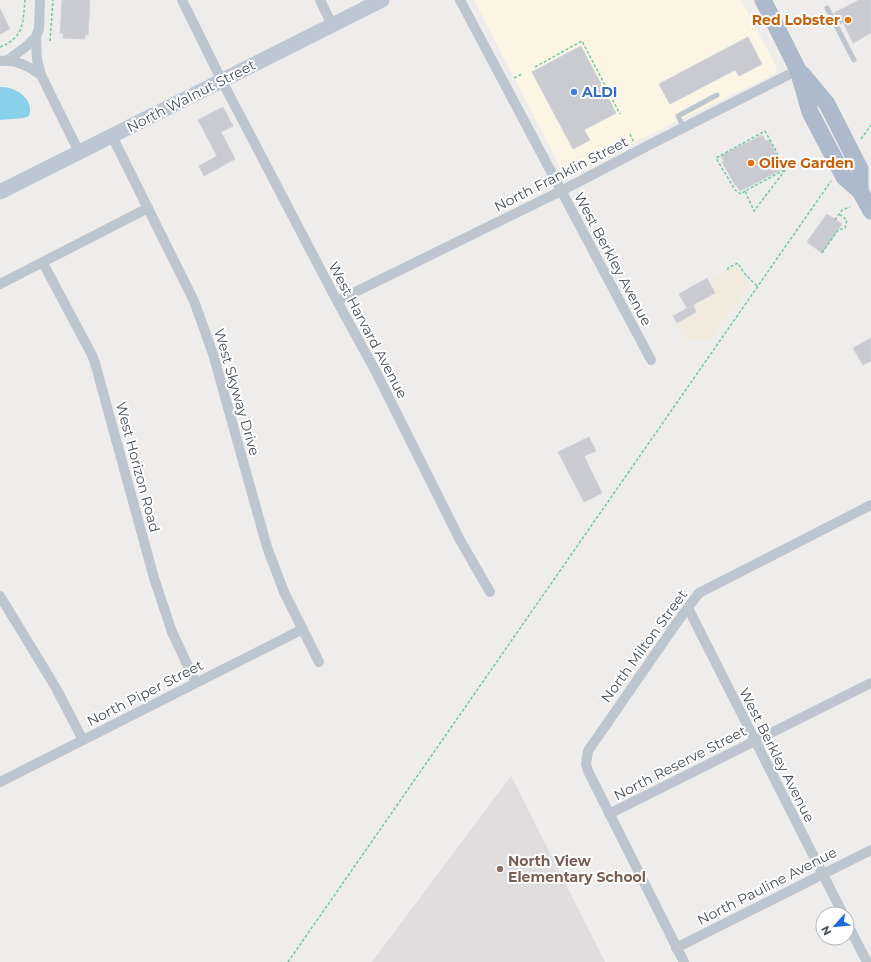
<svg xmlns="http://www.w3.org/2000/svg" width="871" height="962" font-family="Montserrat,sans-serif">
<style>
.commercial{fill:#fbf5e4}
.education{fill:#e0ddde}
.sand{fill:#f0ebdc}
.water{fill:#88d1e8}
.building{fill:#c9cbd1;stroke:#d0d2d8}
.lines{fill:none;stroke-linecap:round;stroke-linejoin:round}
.path{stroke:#73c9a2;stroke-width:1.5;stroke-dasharray:3 2;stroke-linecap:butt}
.service{stroke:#bdc6ce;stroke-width:5}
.minor{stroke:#bdc6ce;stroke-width:10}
.secondary{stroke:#bdc7d3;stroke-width:15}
.primary{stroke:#acbacb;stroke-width:17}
.food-dot{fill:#e8710a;stroke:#fff;stroke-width:1.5}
.shop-dot{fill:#3f7fe0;stroke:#fff;stroke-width:1.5}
.education-dot{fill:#8d6e63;stroke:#fff;stroke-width:1.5}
.labels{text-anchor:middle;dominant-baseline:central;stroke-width:4;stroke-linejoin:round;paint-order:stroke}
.food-label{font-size:14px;font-weight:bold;fill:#c56008;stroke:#fff;text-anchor:end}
.shop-label{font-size:14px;font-weight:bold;fill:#366cbe;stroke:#fff;text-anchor:start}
.street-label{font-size:14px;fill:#454f59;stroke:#fff}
.education-label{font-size:14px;font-weight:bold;fill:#785e54;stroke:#fff;text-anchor:start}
</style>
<rect width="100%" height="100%" fill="#efecec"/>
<path class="commercial" d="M474,0H741L777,68L775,74L667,126L566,178Z"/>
<path class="education" d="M511,776L605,962H372Z"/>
<path class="sand" d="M737,267L744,278L751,285L709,340H685L677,323L696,312L693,305L715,293L709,282L728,270Z"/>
<path class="water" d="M0,87C15,86 35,99 29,116L24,118L0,120Z"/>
<path class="building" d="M62,0H90L88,35L85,34V39L63,38V33H60Z
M859,0H871V33L853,43L843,22L840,24L834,13Z
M0,9L10,29L0,34Z
M748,37L762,64L739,76L735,70L670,104L659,84Z
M581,46L616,113L584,130L590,140L573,149L532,72Z
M223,107L233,126L221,132L235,159L204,176L199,166L217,156L198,120Z
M762,135L766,141L769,140L781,163L778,164L781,170L740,191L736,185H735L722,162L724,161L721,156Z
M827,214L842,224L822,253L807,242Z
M707,278L715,293L687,308L679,294Z
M693,305L696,312L677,323L673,316Z
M871,338V361L863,365L853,348Z
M589,437L596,451L584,456L602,493L584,502L558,452Z"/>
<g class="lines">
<path class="path" d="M50,41L53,0
M0,47C24,38 23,22 25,0
M535,67L582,41L620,114
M514,78L522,74
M630,134L634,143
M861,139L871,125
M745,191L741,194L735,190L716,158L765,131L786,169L754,211L745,191L786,169
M835,220L842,210L850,207
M822,253L838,230L845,228L847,220L839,214
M728,270V268L738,263L744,273L758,287
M288,962L831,181"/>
<path class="service" d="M827,8L854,60
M684,128L678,116L717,95"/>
<path class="minor" d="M40,0L39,29L36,37L37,60L41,75
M182,0L222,81L337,301L375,370L460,540L490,592
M320,0L332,25
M460,0L651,360
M8,60L28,45L36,37
M0,61C15,59 29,66 41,75L79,152
M112,136L194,301L213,354L267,547L284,592L319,662
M43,263L92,355L95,363L154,578L172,632L196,683
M0,284L148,208
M337,301L561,191L653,143L798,70
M0,596L56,688L83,740
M688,608L843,914
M0,782L303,629
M609,814L871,683
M847,923L867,962
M676,948L871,850
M684,962L588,771L586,764L588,751L678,621L699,593L871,505"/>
<path class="secondary" d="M0,192L382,0"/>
<path class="primary" d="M763,0L798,70L810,112L844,177L860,191L871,211
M802,74L827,104L860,169V191"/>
</g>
<g class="food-dot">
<circle cx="848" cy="20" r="4"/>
<circle cx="751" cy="163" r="4"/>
</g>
<circle class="shop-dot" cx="574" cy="92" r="4"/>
<circle class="education-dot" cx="500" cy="869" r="4"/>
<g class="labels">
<g class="food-label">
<text x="840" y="20">Red Lobster</text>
<text x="759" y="163" text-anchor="start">Olive Garden</text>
</g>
<g class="shop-label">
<text x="582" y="92">ALDI</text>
</g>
<g class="street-label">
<text transform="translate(191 96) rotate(-27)">North Walnut Street</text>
<text transform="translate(561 174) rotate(-27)">North Franklin Street</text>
<text transform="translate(613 259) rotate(62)">West Berkley Avenue</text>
<text transform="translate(368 330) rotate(62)">West Harvard Avenue</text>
<text transform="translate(237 392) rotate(74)">West Skyway Drive</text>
<text transform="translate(138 467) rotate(75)">West Horizon Road</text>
<text transform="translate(644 646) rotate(-54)">North Milton Street</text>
<text transform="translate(145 693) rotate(-27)">North Piper Street</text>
<text transform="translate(777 755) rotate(63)">West Berkley Avenue</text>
<text transform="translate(680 763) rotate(-27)">North Reserve Street</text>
<text transform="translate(767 886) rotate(-27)">North Pauline Avenue</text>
</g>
<g class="education-label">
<text x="508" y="861">North View<tspan x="508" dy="16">Elementary School</tspan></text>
</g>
</g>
<g transform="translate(835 926) rotate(243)"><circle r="19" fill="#ffffff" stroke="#b5b9bd"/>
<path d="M0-3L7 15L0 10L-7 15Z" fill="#1e68d7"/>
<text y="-6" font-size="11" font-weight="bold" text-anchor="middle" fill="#454f59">N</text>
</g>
</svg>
